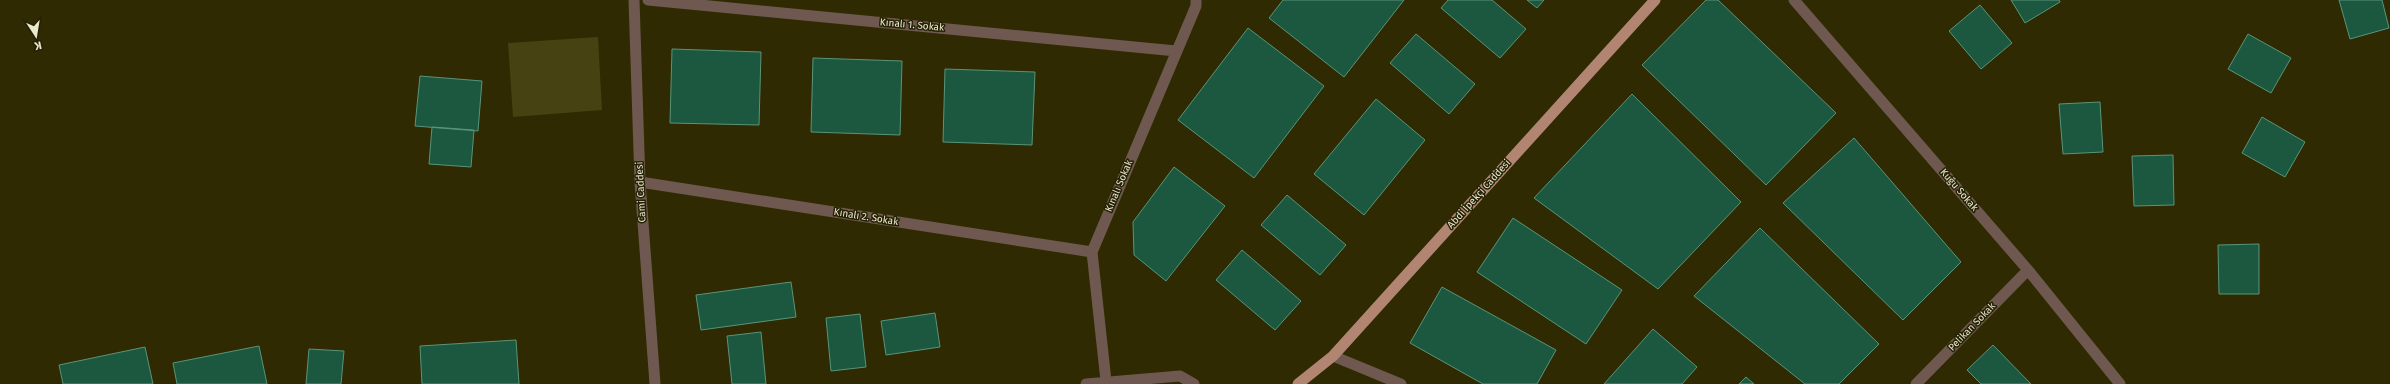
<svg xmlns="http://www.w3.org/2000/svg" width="2390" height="384" font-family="'Fira Sans',sans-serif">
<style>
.green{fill:#474211}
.building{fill:#1c5840;stroke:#5a9479}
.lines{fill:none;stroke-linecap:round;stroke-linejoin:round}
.minor{stroke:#6e584f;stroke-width:11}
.primary{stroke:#b28572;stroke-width:11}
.labels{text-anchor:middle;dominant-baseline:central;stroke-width:3;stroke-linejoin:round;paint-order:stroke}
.street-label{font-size:10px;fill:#ebe9cd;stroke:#242105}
</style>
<rect width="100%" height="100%" fill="#2f2a01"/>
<path class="green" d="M598,37L602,110L513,117L508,43Z"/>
<path class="building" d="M1283,0H1404L1344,77L1269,18Z
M1448,0H1492L1526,29L1500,58L1441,8Z
M1527,0H1544L1537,8Z
M1706,0H1718L1836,113L1766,185L1642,65Z
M2011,0H2059L2060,2L2025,23Z
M2339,0H2382L2389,28L2350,39Z
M1980,5L2012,43L1981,69L1949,31Z
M1248,28L1324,86L1254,178L1178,120Z
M1416,34L1475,84L1449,114L1390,63Z
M2248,34L2291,58L2271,93L2228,69Z
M672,49L761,52L759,125L670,123Z
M813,58L902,61L900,135L811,132Z
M945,69L1035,72L1032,145L943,142Z
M420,76L482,81L478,131L415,126Z
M1632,94L1741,202L1658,289L1534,198Z
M1376,99L1425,140L1364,215L1314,174Z
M2100,102L2103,152L2063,154L2059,104Z
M2262,117L2305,142L2285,177L2242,153Z
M432,127L474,130L471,167L429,164Z
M1854,138L1961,262L1903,320L1783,203Z
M2173,155L2174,205L2134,206L2132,156Z
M1174,167L1225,206L1166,281L1134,255L1133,222Z
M1287,195L1346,245L1320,275L1261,225Z
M1513,218L1622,290L1586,344L1477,272Z
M1760,228L1879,344L1839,384H1805L1694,296Z
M2259,244V294H2219L2218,245Z
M1242,250L1301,301L1275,330L1216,280Z
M791,282L796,317L701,330L696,295Z
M1442,287L1556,350L1537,384H1483L1410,343Z
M935,313L940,347L886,355L881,321Z
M860,314L866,367L831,371L826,318Z
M1653,329L1697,367L1682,384H1604Z
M761,332L766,384H732L727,336Z
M516,340L519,384H422L420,346Z
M1993,345L2031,384H1981L1967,370Z
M259,346L267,384H177L173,363Z
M145,347L153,384H63L59,365Z
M309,349L344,351L341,384H306Z
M1746,377L1754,384H1739Z"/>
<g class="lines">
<path class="minor" d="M634,0L640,182L655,384
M648,0L1176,51
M1794,0L2028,270L2120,384
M640,182L1092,252
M1333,356L1401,384
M1106,381L1092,252L1196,6V0
M1086,384L1180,376L1194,384
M1916,384L2028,270"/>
<path class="primary" d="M1298,384L1333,356L1655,0"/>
</g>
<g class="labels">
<g class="street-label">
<text transform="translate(912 25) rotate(5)">Kınalı 1. Sokak</text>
<text transform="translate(1119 186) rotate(-67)">Kınalı Sokak</text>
<text transform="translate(1959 190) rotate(49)">Kuğu Sokak</text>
<text transform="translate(641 192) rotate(-93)">Cami Caddesi</text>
<text transform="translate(1479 194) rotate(-48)">Abdi İpekçi Caddesi</text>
<text transform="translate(866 217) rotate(9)">Kınalı 2. Sokak</text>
<text transform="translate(1972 327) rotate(-46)">Pelikan Sokak</text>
</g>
</g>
<g transform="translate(36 36) rotate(168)" stroke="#242105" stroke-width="3" paint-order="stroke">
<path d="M0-3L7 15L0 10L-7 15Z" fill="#ebe9cd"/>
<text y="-6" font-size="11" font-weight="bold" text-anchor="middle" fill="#ebe9cd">K</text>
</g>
</svg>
